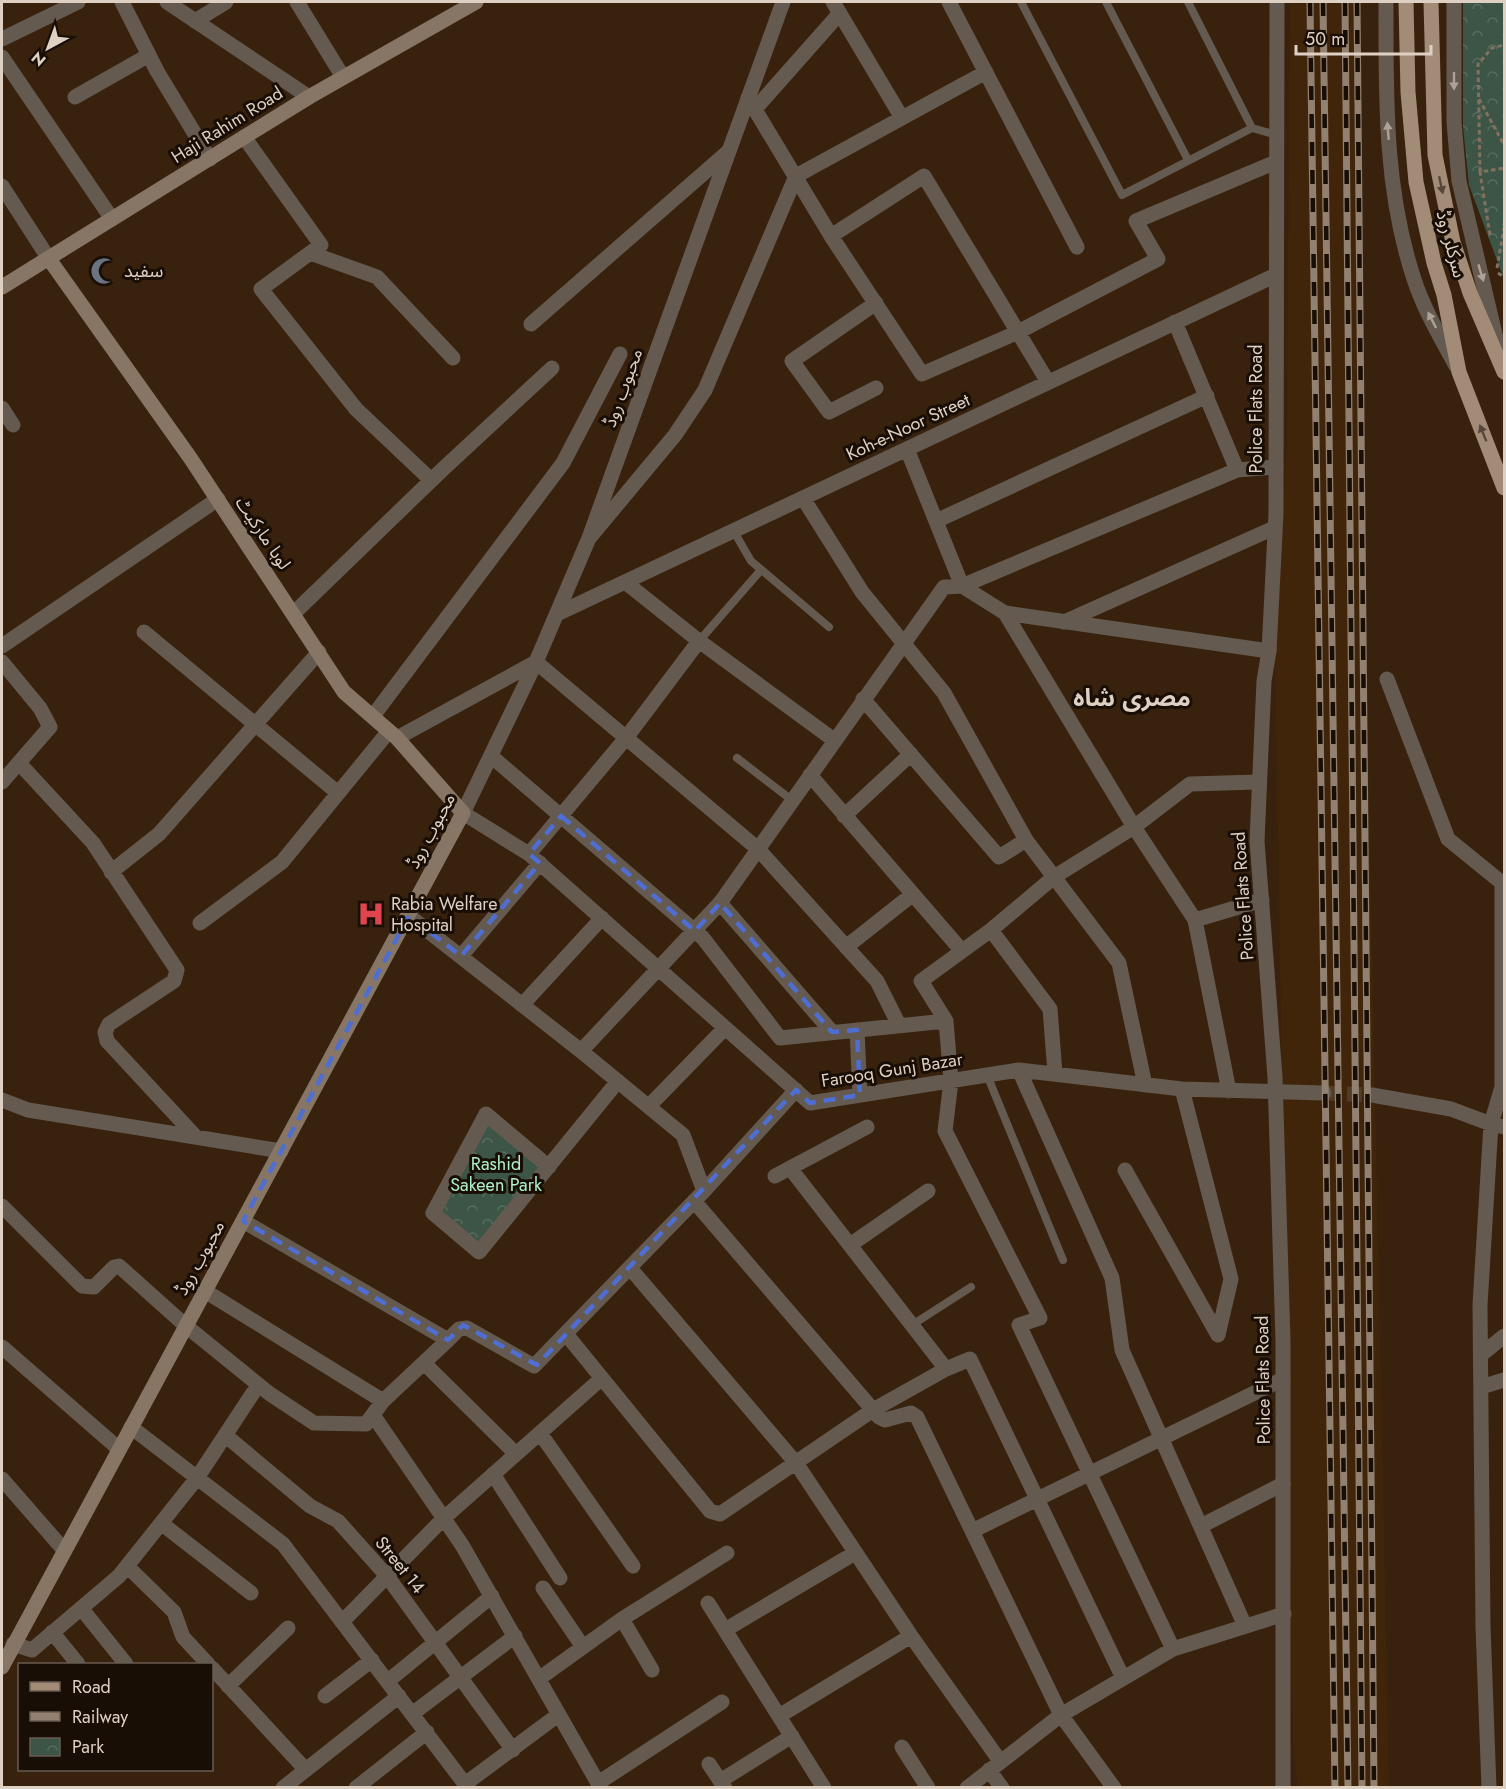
<svg xmlns="http://www.w3.org/2000/svg" width="1506" height="1789" font-family="Jost,'Noto Sans Arabic',sans-serif">
<style>
.built{fill:#40250a}
.park{fill:url(#park-crowns)}
.lines{fill:none;stroke-linecap:round;stroke-linejoin:round}
.minor-tunnel{stroke:#513c28;stroke-width:15;stroke-dasharray:15 8;stroke-linecap:butt}
.path{stroke:#83705f;stroke-width:3;stroke-dasharray:4.5 3;stroke-linecap:butt}
.service{stroke:#655a50;stroke-width:8}
.minor{stroke:#655a50;stroke-width:15}
.tertiary{stroke:#655a50;stroke-width:15}
.secondary{stroke:#877666;stroke-width:15}
.primary{stroke:#a28c77;stroke-width:15}
.rail-casing{stroke:#928070;stroke-width:7}
.rail{stroke:#180e06;stroke-width:4.5;stroke-dasharray:14;stroke-linecap:butt}
.oneway{fill:#aea196}
.oneway2{fill:#564739}
.marked{fill:none;stroke:#4e6ed3;stroke-width:4.5;stroke-dasharray:12 8;stroke-linejoin:round}
.labels{text-anchor:middle;dominant-baseline:central;stroke-width:6;stroke-linejoin:round;paint-order:stroke}
.street-label{font-size:18px;fill:#dfd0c4;stroke:#180e06}
.poi-label{font-size:18px;fill:#dfd0c4;stroke:#180e06;text-anchor:start}
.park-label{font-size:18px;fill:#afeecb;stroke:#180e06}
.district-label{font-size:24px;font-weight:bold;fill:#dfd0c4;stroke:#180e06}
</style>
<defs>
<pattern id="park-crowns" width="20" height="18" patternUnits="userSpaceOnUse" patternTransform="scale(1.5)"><rect width="20" height="18" fill="#3c5547"/><path d="M2 6a3 3 0 1 1 6 0M12 15a3 3 0 1 1 6 0" fill="none" stroke="#586c60"/></pattern>
</defs>
<rect width="100%" height="100%" fill="#38220d"/>
<path class="built" d="M1290,2H1360L1361,403L1389,1787H1298L1293,1742L1275,654L1287,445Z"/>
<path class="park" d="M1463,2H1504V279L1469,185L1463,126Z
M486,1114L549,1167L479,1252L433,1213Z"/>
<g class="lines">
<path class="minor-tunnel" d="M1324,1093L1372,1095"/>
<path class="path" d="M1479,99L1504,145
M1480,172L1478,64L1492,48L1504,45
M1490,235L1480,172L1504,168
M1497,268L1504,228
M1498,273L1504,277"/>
<path class="service" d="M1021,2L1122,195L1252,128L1277,135
M1106,2L1188,160
M1188,2L1252,128
M733,530L751,561L829,627
M699,641L761,570
M737,758L793,801
M987,1075L1063,1260
M912,1325L971,1287"/>
<path class="minor" d="M122,2L157,71L210,159
M297,2L343,77
M833,2L902,118
M949,2L1077,247
M1386,2C1386,95 1384,189 1414,279C1424,310 1441,338 1456,366
M1454,2V122L1459,181L1499,351
M195,21L226,2
M2,39L78,2
M2,57L112,219
M75,97L149,55
M748,98L831,236L922,374L1018,332L1158,259L1136,221L1276,162
M755,109L840,13
M244,137L321,245L261,289L356,409L431,480
M831,236L924,176L1048,382
M310,253L377,277L453,358
M876,303L792,361L829,412L876,388
M1175,322L1237,470
M531,324L729,151
M2,408L13,425
M907,449L962,586L1005,613L1134,827L1195,920L1229,1091
M803,498L862,592L944,693L1026,840L999,857L863,699
M936,521L1207,396
M591,536L675,435L705,390L796,176L986,72
M625,582L699,641L834,740
M294,613L443,469L552,368
M1005,613L1269,651
M557,614L1276,275
M1064,622L1274,528
M144,632L338,793
M2,646L218,499
M2,662L40,708L50,727L2,782
M1387,679L1448,839L1502,883V1087L1491,1124L1480,1305L1483,1626L1489,1788
M373,716L563,463L620,354
M397,738L536,662L758,849L877,981L899,1025
M491,756L703,938L780,1038L946,1021
M19,763L93,843L177,970L174,981L109,1024L105,1032L107,1041L196,1137
M810,775L962,951
M463,813L529,854L810,1103L1019,1070L1182,1089L1324,1093
M844,816L911,754
M1026,840L1119,963L1145,1085
M529,854L626,738L699,641
M111,872L159,834L319,652
M720,903L832,1032
M409,916L581,1051L683,1135L704,1191
M1195,920L1262,900
M200,923L282,862L389,731
M991,930L1050,1009L1055,1073
M846,947L913,894
M461,956L540,863
M522,1005L602,918
M857,1030L860,1095
M581,1051L720,903L944,587L962,586L1237,470L1276,467
M1019,1070L1112,1278L1122,1350L1245,1626
M1182,1089L1231,1279L1218,1335
M1372,1095L1451,1109L1491,1124L1504,1127
M2,1100L28,1110L281,1151
M649,1106L725,1028
M549,1167L486,1114L433,1213L479,1252L618,1081
M790,1168L946,1369
M1125,1170L1218,1335
M775,1176L867,1127
M694,1201L879,1417L885,1420L911,1413L917,1417L1061,1715L1114,1788
M2,1206L82,1286L94,1287L114,1267L119,1266L186,1326L270,1394L314,1423L366,1424L383,1401
M243,1221L448,1340L459,1329L467,1328L534,1366L704,1191L796,1090
M850,1245L928,1191
M630,1268L796,1463L911,1636L1000,1761
M205,1291L383,1401L448,1340
M566,1334L710,1511L720,1514L873,1410L946,1369L970,1359L1123,1678
M2,1347L119,1449
M1481,1355L1504,1336
M424,1363L516,1454
M1481,1387L1504,1380
M373,1415L462,1545L598,1783L722,1702
M131,1427L283,1544L465,1784L558,1715
M540,1433L633,1566
M225,1435L310,1506L338,1521L387,1576L513,1750
M493,1474L560,1578
M2,1479L64,1550
M161,1523L251,1593
M1201,1526L1283,1484
M972,1531L1283,1379
M127,1566L174,1612L183,1637L208,1664
M543,1588L583,1647
M708,1603L824,1788
M81,1608L126,1664
M622,1619L652,1670
M342,1622L444,1518L602,1378
M725,1630L855,1553
M52,1632L78,1664
M13,1644L32,1650L119,1576L197,1478L253,1393
M1173,1649L1019,1325L1040,1318L945,1131L951,1081L946,1021L921,981L991,930L1054,877L1134,827L1190,784L1258,782
M212,1668L306,1770
M540,1678L622,1619L727,1553
M388,1681L492,1596
M228,1686L288,1628
M325,1696L372,1660
M412,1714L515,1636
M779,1716L911,1636
M902,1747L928,1788
M709,1764L725,1788
M989,1770L1002,1788
M720,1781L792,1736
M283,1788L399,1696
M356,1788L427,1732
M967,1788L1061,1715L1173,1649L1284,1614"/>
<path class="tertiary" d="M167,2L309,97
M1277,2L1276,513L1269,651L1264,681L1257,841L1275,1077L1283,1341V1788
M2,186L49,259
M463,813L536,662L589,538L783,2"/>
<path class="secondary" d="M2,287L309,97L476,2
M2,1667L463,813L397,738L344,692L191,459L49,259"/>
<path class="primary" d="M1406,2L1408,92L1416,182L1434,263L1444,295L1459,372L1504,488
M1431,2L1435,155L1453,242L1470,293L1504,372"/>
<defs>
<path id="rail" d="M1310,2L1335,1788
M1323,2L1348,1788
M1345,2L1362,1788
M1357,2L1374,1788"/>
</defs>
<use href="#rail" class="rail-casing"/>
<use href="#rail" class="rail"/>
</g>
<defs><path id="oneway-solid" d="M-6-.8H1V-3.2L6.5 0L1 3.2V.8H-6Z" transform="scale(1.5)"/></defs>
<g class="oneway">
<use href="#oneway-solid" transform="translate(1454 81) rotate(90)"/>
<use href="#oneway-solid" transform="translate(1388 131) rotate(-95)"/>
<use href="#oneway-solid" transform="translate(1481 273) rotate(73)"/>
<use href="#oneway-solid" transform="translate(1432 320) rotate(-117)"/>
</g>
<g class="oneway2">
<use href="#oneway-solid" transform="translate(1441 185) rotate(78)"/>
<use href="#oneway-solid" transform="translate(1483 433) rotate(-112)"/>
</g>
<path class="marked" d="M561,816L695,931L720,903L832,1032L857,1030L860,1095L810,1103L796,1090L537,1365L463,1325L448,1340L243,1221L409,916L461,956L540,863L529,854Z"/>
<defs>
<symbol id="mosque-bare" viewBox="-9 -9 18 18"><path d="M3.5-4.9A6 6 0 1 0 3.5 4.9A5 5 0 1 1 3.5-4.9Z" fill="#6b7280" stroke="#180e06" stroke-width="2.5" paint-order="stroke"/></symbol>
<symbol id="hospital-bare" viewBox="-9 -9 18 18"><path d="M-5-5h3v3.5h4V-5h3V5h-3V1.5h-4V5h-3Z" fill="#e0444e" stroke="#180e06" stroke-width="2.5" paint-order="stroke"/></symbol>
</defs>
<g fill-rule="evenodd">
<use href="#mosque-bare" x="85" y="252" width="38" height="38"/>
<use href="#hospital-bare" x="352" y="895" width="38" height="38"/>
</g>
<g class="labels">
<g class="street-label">
<text transform="translate(227 125) rotate(-32)">Haji Rahim Road</text>
<text transform="translate(1451 244) rotate(75)">سرکلر روڈ</text>
<text transform="translate(623 388) rotate(-70)">محبوب روڈ</text>
<text transform="translate(1256 409) rotate(-90)">Police Flats Road</text>
<text transform="translate(908 427) rotate(-25)">Koh-e-Noor Street</text>
<text transform="translate(263 533) rotate(56)">لوہا مارکیٹ</text>
<text transform="translate(431 831) rotate(-62)">محبوب روڈ</text>
<text transform="translate(1243 896) rotate(-94)">Police Flats Road</text>
<text transform="translate(892 1070) rotate(-9)">Farooq Gunj Bazar</text>
<text transform="translate(200 1258) rotate(-61)">محبوب روڈ</text>
<text transform="translate(1263 1380) rotate(-91)">Police Flats Road</text>
<text transform="translate(400 1565) rotate(51)">Street 14</text>
</g>
<g class="poi-label">
<text x="124" y="271">سفید</text>
<text x="391" y="904">Rabia Welfare<tspan x="391" dy="21">Hospital</tspan></text>
</g>
<g class="park-label">
<text x="496" y="1164">Rashid<tspan x="496" dy="21">Sakeen Park</tspan></text>
</g>
<g class="district-label">
<text x="1132" y="697">مصری شاہ</text>
</g>
</g>
<rect width="1506" height="1789" fill="none" stroke="#dfd0c4" stroke-width="6"/>
<rect x="18" y="1663" width="195" height="108" fill="#180e06" stroke="#685c52" stroke-width="1.5"/>
<rect x="30" y="1682" width="30" height="9" fill="#a28c77" stroke="#685c52" stroke-width="1.5"/>
<text x="72" y="1693" font-size="18" fill="#dfd0c4">Road</text>
<rect x="30" y="1712" width="30" height="9" fill="#928070" stroke="#685c52" stroke-width="1.5"/>
<text x="72" y="1723" font-size="18" fill="#dfd0c4">Railway</text>
<rect x="30" y="1738" width="30" height="18" fill="url(#park-crowns)" stroke="#685c52" stroke-width="1.5"/>
<text x="72" y="1753" font-size="18" fill="#dfd0c4">Park</text>
<g transform="translate(48 48) rotate(221)" stroke="#180e06" stroke-width="4.5" paint-order="stroke">
<path d="M0-4.5L10 22L0 15L-10 22Z" fill="#dfd0c4"/>
<text y="-9" font-size="16" font-weight="bold" text-anchor="middle" fill="#dfd0c4">N</text>
</g>
<path d="M1296 45v9h135v-9" fill="none" stroke="#dfd0c4" stroke-width="3"/>
<text x="1305" y="45" font-size="18" fill="#dfd0c4" stroke="#180e06" stroke-width="4.5" paint-order="stroke">50 m</text>
</svg>
